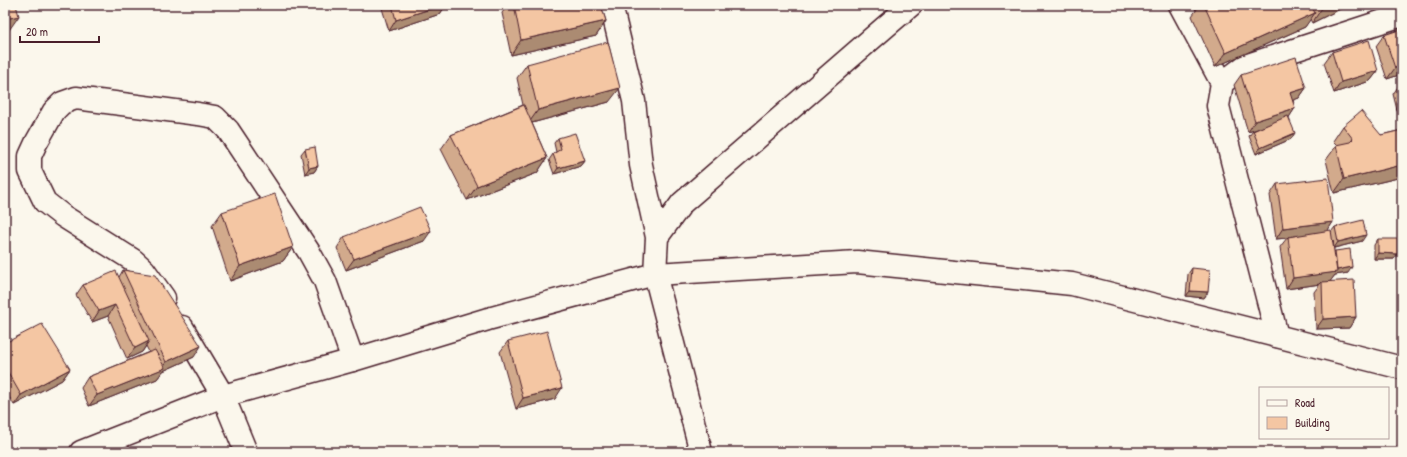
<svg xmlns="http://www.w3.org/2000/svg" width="1407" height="457" font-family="'Patrick Hand',sans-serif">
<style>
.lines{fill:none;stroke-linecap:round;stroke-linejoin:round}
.minor-casing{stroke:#4a1f2b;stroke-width:25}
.tertiary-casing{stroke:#4a1f2b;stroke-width:25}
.minor{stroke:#fbf7ec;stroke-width:22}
.tertiary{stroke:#fbf7ec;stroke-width:22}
.wall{fill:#d2aa8c;stroke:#4a1f2b}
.shaded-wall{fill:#ab8b72;stroke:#4a1f2b}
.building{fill:#f4c6a3;stroke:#4a1f2b}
</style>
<rect width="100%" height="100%" fill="#fbf7ec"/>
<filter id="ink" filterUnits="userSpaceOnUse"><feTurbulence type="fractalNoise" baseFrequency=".025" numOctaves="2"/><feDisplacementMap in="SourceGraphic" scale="8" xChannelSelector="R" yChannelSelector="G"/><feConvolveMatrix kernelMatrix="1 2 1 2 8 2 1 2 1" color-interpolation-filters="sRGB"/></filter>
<g filter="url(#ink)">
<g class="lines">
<defs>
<path id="minor" d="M611,5L634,101L641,165L657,237
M1180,5L1222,83
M164,298L144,270L133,260L63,216L45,202L30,171V156L36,143L54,111L62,103L76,98L198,114L215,117L228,130L309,252L325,281L353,360
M182,327L223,396L246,452
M1277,336L1218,106L1222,83L1245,66L1402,15
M701,452L655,274L657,237L682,203L884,28L911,5"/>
<path id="tertiary" d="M81,452L223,396L353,360L488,319L655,274L857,262L1072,284L1402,368"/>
</defs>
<use href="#minor" class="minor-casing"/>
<use href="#tertiary" class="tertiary-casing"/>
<use href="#minor" class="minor"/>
<use href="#tertiary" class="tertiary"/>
</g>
<path class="wall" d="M381,5H446L440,14L389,31Z
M508,5H601L606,21L596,36L511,55L502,13Z
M1200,5H1348L1312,23L1310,19L1305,27L1215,67L1192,16Z
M1402,29V74L1387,79L1376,46L1384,35Z
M1332,52L1378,71L1370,81L1334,93L1324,63Z
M527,64L609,102L532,123L547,158L537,173L467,200L441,149L451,135L523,105L517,78Z
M1241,75L1306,88L1299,98L1293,100L1295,108L1289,117L1291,139L1256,154L1249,136L1253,131L1260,128L1248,132L1234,85Z
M1402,81V113L1398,114L1393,94Z
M1343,126L1381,135L1402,130V177L1334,193L1326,160L1337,145L1333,141Z
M558,138L585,161L581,166L554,174L549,160L553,154L556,152L554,143Z
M305,149L318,166L314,172L305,174L301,154Z
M1277,184L1333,222L1327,231L1331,232L1335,227L1362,241L1334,248L1333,241L1334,252L1335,251L1348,273L1335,275L1330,281L1356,317L1349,328L1316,329L1314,292L1320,284L1286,289L1280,247L1287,238L1276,239L1270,195Z
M222,212L293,247L283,261L230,281L212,226Z
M344,237L424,241L346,270L337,248Z
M1378,239L1394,259H1374V245Z
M1192,268L1208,292L1204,298L1186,296L1188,274Z
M123,270L194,357L163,371L157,379L89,406L81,388L88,377L149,352L146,346L142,352L127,359L108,316L92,322L76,295L83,285L119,277Z
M508,341L555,399L516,409L500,352Z
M5,343L70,369L62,380L14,405L5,390Z"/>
<path class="shaded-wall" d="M442,5H446L440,14L389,31L396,20Z
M1328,5H1348L1312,23L1322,8Z
M1315,13L1305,27L1215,67L1226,53Z
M19,16L7,33L5,34V19Z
M606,21L596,36L511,55L521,40Z
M1402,66V74L1387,79L1395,68Z
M1378,71L1370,81L1334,93L1341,82Z
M620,88L609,102L528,124L538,110Z
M1306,88L1299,98L1283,104L1290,93Z
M1295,108L1288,119L1248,132L1255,121Z
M1402,108V113L1398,114Z
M1295,133L1291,139L1256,154L1260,148Z
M547,158L537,173L467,200L477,186Z
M585,161L581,166L554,174L558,168Z
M1402,165V177L1334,193L1344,179Z
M318,166L314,172L305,174L309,168Z
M1333,222L1326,233L1288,237L1287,238L1276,239L1283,228Z
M431,231L424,241L346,270L354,259Z
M1366,235L1362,241L1334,248L1338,242Z
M293,247L283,261L230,281L240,266Z
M1378,253L1398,254L1394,259H1374Z
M1352,267L1348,273L1335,275L1329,283L1322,282L1320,284L1286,289L1293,278L1335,272L1337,270Z
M1190,291L1208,292L1204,298L1186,296Z
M115,305L108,316L92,322L99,311Z
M1356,317L1349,328L1316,329L1323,319Z
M149,341L142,352L127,359L135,348Z
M201,346L194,357L163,371L157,379L89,406L97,395L162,369L166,362Z
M70,369L62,380L14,405L21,395Z
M562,388L555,399L516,409L523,398Z"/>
<path class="building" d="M5,5H16L19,16L5,19Z
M392,5H442L396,20Z
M514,5H601L606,21L521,40Z
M1204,5H1311L1315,13L1226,53Z
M1320,5H1328L1322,8Z
M1402,29V66L1395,68L1384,35Z
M1369,40L1378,71L1341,82L1332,52Z
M608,42L620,88L538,110L527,64Z
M1296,57L1306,88L1290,93L1295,108L1255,121L1241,75Z
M524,105L547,158L477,186L451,135Z
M1361,111L1381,135L1402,130V165L1344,179L1336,145L1350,142L1353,139L1343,126Z
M1288,116L1295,133L1260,148L1253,131Z
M575,133L585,161L558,168L553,154L561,149L558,138Z
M315,147L318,166L309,168L305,149Z
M1328,178L1333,222L1283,228L1277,184Z
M275,194L293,247L240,266L222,212Z
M420,207L431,231L354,259L344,237Z
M1363,220L1366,235L1338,242L1335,227Z
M1331,230L1337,272L1293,278L1288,237Z
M1378,239H1398V254L1378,253Z
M1350,249L1352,267L1337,270L1335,251Z
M1192,268L1210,270L1208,292L1190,291Z
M123,270L155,275L201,346L166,362Z
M116,271L149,341L135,348L115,305L99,311L83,285Z
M1354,280L1356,317L1323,319L1322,282Z
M42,324L70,369L21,395L5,367V343Z
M547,331L562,388L523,398L508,341Z
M155,350L165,368L97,395L88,377Z
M1165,451L1171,452H1154Z"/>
</g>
<rect width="1407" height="457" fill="none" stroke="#fbf7ec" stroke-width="20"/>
<rect x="10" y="10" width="1387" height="437" fill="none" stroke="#4a1f2b" stroke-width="1.5" filter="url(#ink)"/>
<rect x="1259" y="387" width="130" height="52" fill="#fbf7ec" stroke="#b4a19f"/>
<rect x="1267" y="400" width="20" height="6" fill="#fbf7ec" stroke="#b4a19f"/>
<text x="1295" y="407" font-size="12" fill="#4a1f2b">Road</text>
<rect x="1267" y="417" width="20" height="12" fill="#f4c6a3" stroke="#b4a19f"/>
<text x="1295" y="427" font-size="12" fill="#4a1f2b">Building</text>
<path d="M20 36v6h79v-6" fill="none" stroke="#4a1f2b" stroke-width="2"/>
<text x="26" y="36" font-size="12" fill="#4a1f2b" stroke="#fbf7ec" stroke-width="3" paint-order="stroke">20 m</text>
</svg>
